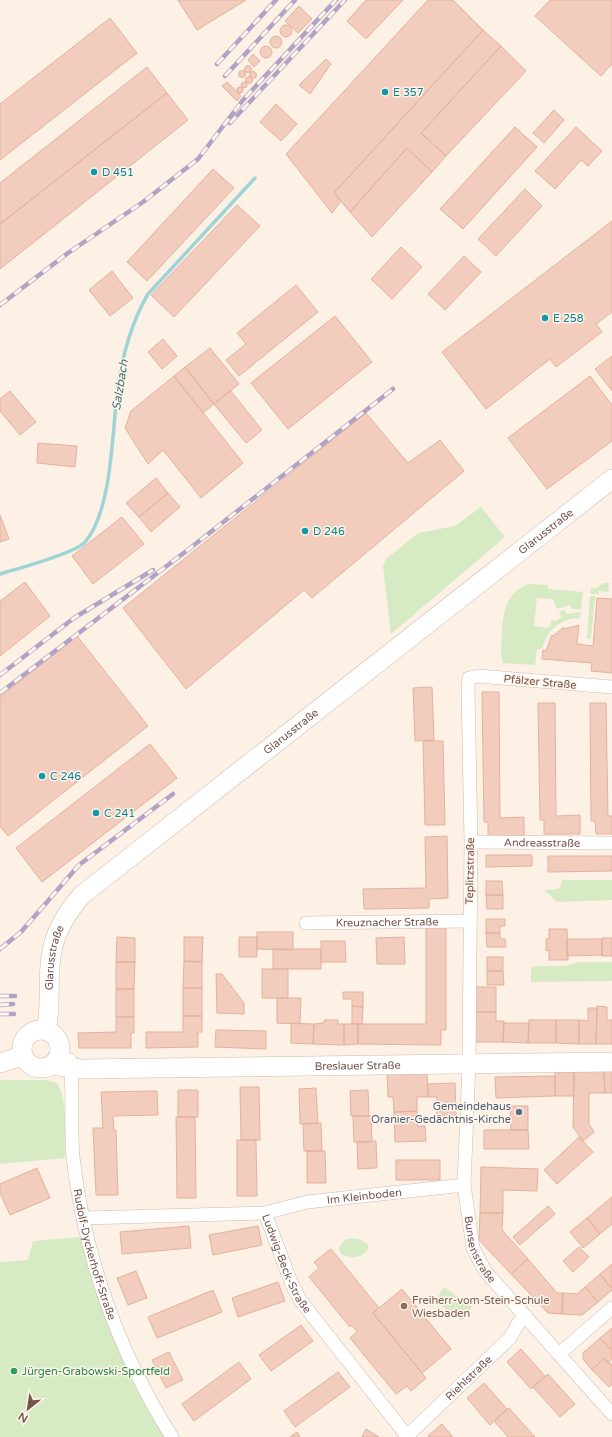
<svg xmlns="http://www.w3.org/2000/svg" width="612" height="1437" font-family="'Varela Round',sans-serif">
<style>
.green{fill:#d6eac3}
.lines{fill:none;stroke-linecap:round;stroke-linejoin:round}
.stream{stroke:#9fd4d7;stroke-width:3.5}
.building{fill:#f2ccbc;stroke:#e4b19c}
.street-casing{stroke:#d0b9ae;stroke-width:14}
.secondary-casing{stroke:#d3b9ab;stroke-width:20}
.street{stroke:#fff;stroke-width:13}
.secondary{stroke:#fff;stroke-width:19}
.rail-casing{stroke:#b2a3c6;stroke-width:4.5}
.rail{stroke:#fff5ea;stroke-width:3;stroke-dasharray:9;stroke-linecap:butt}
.culture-dot{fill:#0f9aa8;stroke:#fff5ea;stroke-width:1.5}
.service-dot{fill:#5c6f8a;stroke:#fff5ea;stroke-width:1.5}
.education-dot{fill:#8d6e63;stroke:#fff5ea;stroke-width:1.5}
.leisure-dot{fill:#2e9e5b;stroke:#fff5ea;stroke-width:1.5}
.labels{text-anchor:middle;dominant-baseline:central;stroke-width:3;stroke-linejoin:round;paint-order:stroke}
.culture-label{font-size:11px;fill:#0d838f;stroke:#fff5ea;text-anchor:start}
.street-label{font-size:11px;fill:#75554a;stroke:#fff5ea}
.service-label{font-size:11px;fill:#4e5e75;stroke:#fff5ea;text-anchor:end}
.education-label{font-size:11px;fill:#785e54;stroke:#fff5ea;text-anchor:start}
.leisure-label{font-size:11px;fill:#27864d;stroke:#fff5ea;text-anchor:start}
.water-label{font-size:12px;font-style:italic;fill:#3d767a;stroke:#fff5ea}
</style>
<rect width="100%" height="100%" fill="#fcf1e4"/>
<path class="green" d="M481,507L505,537L391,634L383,566L386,559L418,533L455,526Z
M603,583H609L608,592L599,591V594H590L591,588H597Z
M529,584L548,585V589L583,592L581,609H572L570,605L557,609L553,599L537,598L534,626L547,628L551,625V620L556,621L562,617L559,612L564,610L567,614L581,612L580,618C561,618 546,631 542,649H537L535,665L503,663L501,655C503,628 498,595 529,584Z
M590,596H595L591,639L587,638Z
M562,880H612V900L557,902L544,890L558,889L561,886Z
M577,962H612V981L531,982V971L533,966H566Z
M0,1080H46L57,1083C68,1102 65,1136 65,1158L0,1164Z
M81,1237C89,1274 105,1308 120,1343C134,1374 148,1406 164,1437H0V1262L28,1260L33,1241Z
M346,1239C355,1238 361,1238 368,1245V1249C361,1259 349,1259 340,1253L339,1247Z
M444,1287L472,1307L462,1321L435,1301Z"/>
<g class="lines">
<path class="stream" d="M0,574C16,569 76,553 85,542C113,510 112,428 118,386C123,353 131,323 148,294L255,178"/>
</g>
<path class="building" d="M178,0H246L197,30Z
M366,0H403L366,39L347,21Z
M428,0H453L483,30L334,193L341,201L332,213L286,154Z
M550,0H612V64L601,76L535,16Z
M299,6L312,19L298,33L285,21Z
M110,18L137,53L0,160V104Z
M280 31a6 6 0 1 1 12 0a6 6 0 1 1-12 0Z
M483,30L501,46L421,133L446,156L432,172L407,148L350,212L334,193Z
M270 42a6 6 0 1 1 12 0a6 6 0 1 1-12 0Z
M260 52a6 6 0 1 1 12 0a6 6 0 1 1-12 0Z
M501,46L526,71L446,156L421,133Z
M253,54L260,61L254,67L248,60Z
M326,59L331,64L310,94L299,85Z
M244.5 69a3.5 3.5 0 1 1 7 0a3.5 3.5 0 1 1-7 0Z
M147,67L167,93L0,224V183Z
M238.5 74a3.5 3.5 0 1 1 7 0a3.5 3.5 0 1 1-7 0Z
M249.5 75a3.5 3.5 0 1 1 7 0a3.5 3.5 0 1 1-7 0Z
M245.5 80a3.5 3.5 0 1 1 7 0a3.5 3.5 0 1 1-7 0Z
M227,82L241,96L237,101L222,86Z
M241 85a3 3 0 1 1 6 0a3 3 0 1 1-6 0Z
M237 90a3 3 0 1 1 6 0a3 3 0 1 1-6 0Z
M167,93L188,120L0,269V224Z
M276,104L297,124L281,141L260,122Z
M554,110L564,120L544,143L533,133Z
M515,127L537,147L463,229L440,209Z
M576,127L602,151L588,166L581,160L555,189L535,171Z
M407,148L432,172L372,237L350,212Z
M213,169L234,188L147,281L127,262Z
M525,189L542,206L496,256L478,239Z
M237,205L260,226L174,317L151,295Z
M612,221V312L596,324L602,332L556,367L550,359L486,409L442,352Z
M401,247L422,267L392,299L371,279Z
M464,256L481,272L445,310L428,294Z
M112,271L133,298L110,316L89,290Z
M296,285L318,312L239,376L226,360L246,344L237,333Z
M335,316L372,362L288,429L251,383Z
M163,339L177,356L162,369L148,352Z
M210,348L239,384L214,404L185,367Z
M612,356V391L595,369Z
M185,367L214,404L203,413L174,376Z
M174,376L243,463L201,498L163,450L148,464L125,428L131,411Z
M590,376L612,405V441L547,489L508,438Z
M230,390L262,430L246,443L214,404Z
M10,391L36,422L20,435L0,411V399Z
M366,413L408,463L440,440L464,471L312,598L304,590L186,689L123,608Z
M38,443L77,446L75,467L37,463Z
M156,478L168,493L139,517L126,503Z
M168,493L180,507L151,532L139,517Z
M0,515L9,539L0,542Z
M122,517L144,544L93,584L72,556Z
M25,582L50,616L0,656V601Z
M597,598L612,599V673L591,671L592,663L542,659L543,650L546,651L552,635L553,636L564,627V629L579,625L577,644L593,646Z
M77,636L148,726L8,836L0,826V697Z
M432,687L434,740L415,741L413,688Z
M482,692H499L500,818L524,817V836H488V822H484Z
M538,703H555L556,816L580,815V834H544V820H540Z
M590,703H606L608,816H612V834H596L595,821H591Z
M423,741H443L445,825H425Z
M150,744L177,778L42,882L16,848Z
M447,836L448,898L429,899V908L364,909L363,889L426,888L425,837Z
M486,855H532V866L486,867Z
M548,856H612V871L548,872Z
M486,881H502L503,895H486Z
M486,895H503V909H487Z
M486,919H505V926H500V933H486Z
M426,927H446V1030H441V1045L358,1044V1024H426Z
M549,929H567L568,960H549V950L546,951V939H549Z
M257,932H293V950L257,949Z
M486,933H500V939H505L506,947H487Z
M117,937L135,938V962H116Z
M184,937H203L202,962L184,961Z
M239,937H257V957H239Z
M404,937L405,964H377L376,938Z
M602,938H612V956H602Z
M567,939H602V955L567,956Z
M321,941H345L346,962H321Z
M273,949H321V969H273Z
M487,957H503V971H487Z
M184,961L202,962V988H183Z
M116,962H135L134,989H116Z
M262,969H288V998H262Z
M487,971H503L504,985H487Z
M216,974H222L244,1003V1014L217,1013Z
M476,987H496V1012H475Z
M183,988H202V1016H183Z
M116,989H134V1017H116Z
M343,992H363V1007L352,1006V999H343Z
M277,998H301L300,1024L277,1023Z
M352,1006L363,1007L362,1024H352Z
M597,1006L607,1007V1020H612V1044H596Z
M588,1008H597L596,1044H579V1020L588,1021Z
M475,1012H496V1021H504L503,1042H475Z
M183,1016H202V1032H198V1047L146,1048V1032H183Z
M116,1017H134V1033H131V1048H79L78,1033L116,1032Z
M324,1020H338V1024H344V1045L313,1044L314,1024L324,1023Z
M529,1020H556V1043H528Z
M556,1020H579V1044L556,1043Z
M291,1023L314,1024L313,1044L291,1043Z
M504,1023H529L528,1043L503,1042Z
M344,1024H358V1044L344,1045Z
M216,1030L266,1031V1049L215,1047Z
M574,1070L604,1071L605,1093H589V1124L594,1132L583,1141L573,1127Z
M604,1071H612V1093H605Z
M555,1072H574V1096H555Z
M427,1073L428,1097H417V1111L394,1112L393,1097H388L387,1074Z
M555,1076V1096L496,1098L495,1077Z
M455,1083L456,1116H437V1097H428V1084Z
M240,1087H259L260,1140H241Z
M316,1088L318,1123L300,1124L299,1089Z
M178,1090H198V1117H178Z
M368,1090L369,1116H351L350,1091Z
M157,1091L158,1115L113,1116L114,1130H116L118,1195H96L93,1128H103L101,1092Z
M510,1106H528V1130H511Z
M417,1111V1126H425L426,1141L395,1142L394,1112Z
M353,1116H371L372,1142H354Z
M176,1117H195L196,1198H177Z
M321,1123L322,1151H304L303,1124Z
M484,1130H528L529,1149H484Z
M579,1137L593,1152L557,1184L544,1170Z
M237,1140H256L257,1196H237Z
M376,1141L377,1168L358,1169L357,1142Z
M307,1151H325L326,1183H307Z
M396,1160H440V1180H396Z
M481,1167L538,1169L537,1191L503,1190V1213H480Z
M37,1168L50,1198L10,1215L0,1193V1184Z
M612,1197V1224L600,1234L587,1218Z
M548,1206L555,1214L520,1245L513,1237Z
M480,1213H503L502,1230L528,1259L511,1274L479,1240Z
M587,1218L600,1234L583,1248L570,1232Z
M189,1226L191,1248L122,1254L120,1232Z
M258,1226L262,1245L213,1255L209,1235Z
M579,1247L589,1257L573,1272L563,1261Z
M331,1249L379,1308L373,1313L426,1378L411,1391L407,1386L396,1394L350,1338L357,1332L352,1325L350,1327L309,1277L319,1268L314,1262Z
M528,1259L557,1293H563L562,1314L548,1313L511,1274Z
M612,1264V1288L600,1274Z
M136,1271L147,1298L128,1305L117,1278Z
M600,1274L612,1290L598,1302L585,1287Z
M278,1282L285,1301L238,1317L232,1298Z
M585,1287L598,1302L582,1315L562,1314L563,1293L577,1294Z
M402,1289L451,1349L422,1373L373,1313Z
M213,1290L222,1312L157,1338L148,1317Z
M301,1325L313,1341L271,1371L259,1355Z
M612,1328V1351L600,1338Z
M600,1338L612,1351V1359L608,1363L604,1358L592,1370L583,1359V1353Z
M521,1349L545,1376L531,1389L507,1362Z
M169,1352L183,1380L166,1388L152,1360Z
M604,1358L612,1365V1384L609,1387L592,1370Z
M239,1362L251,1379L194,1421L182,1404Z
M338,1372L350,1387L295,1427L284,1411Z
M548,1374L575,1404L560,1417L533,1387Z
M484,1383L507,1409L490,1425L467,1398Z
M509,1408L535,1437H508L494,1421Z
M442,1424L453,1437H429L428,1436Z
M366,1429L379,1437H362Z
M297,1432L300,1437H290Z"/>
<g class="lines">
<defs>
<g id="street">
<path id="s1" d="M612,687L478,676L469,678L468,688L471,842L469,1064L464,1185L473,1248L485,1271L612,1414"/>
<path id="s2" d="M471,842L612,843"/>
<path id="s3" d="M306,923L469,921"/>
<path id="s4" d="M70,1060C74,1092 70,1125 73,1157C84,1256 119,1353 172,1437"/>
<path id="s5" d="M265,1213L291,1282L300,1300L407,1436"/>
<path id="s6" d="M84,1218L265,1213L307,1202L464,1185"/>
<path d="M559,1354L612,1308"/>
<path id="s7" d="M406,1437L510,1338L519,1322L526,1316"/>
</g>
<g id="secondary">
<circle cx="41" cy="1049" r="19"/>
<path id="s8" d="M46,1030C52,1005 47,981 51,957C54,933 66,913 82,895L612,479"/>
<path d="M0,1063L22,1056"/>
<path id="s9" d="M53,1065L80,1069L612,1062"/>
</g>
</defs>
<use href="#street" class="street-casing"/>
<use href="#secondary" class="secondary-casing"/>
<use href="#street" class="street"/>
<use href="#secondary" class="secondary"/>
<defs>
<path id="rail" d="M217,64L276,0
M225,76L295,0
M230,123L345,0
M0,305L68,253L143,202L198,159L243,100L336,0
M0,675L74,618L153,570
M0,693L189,549L393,389
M0,949L21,932L79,865L173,794
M0,996H15
M0,1005L13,1004
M0,1014H14"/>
</defs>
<use href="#rail" class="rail-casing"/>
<use href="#rail" class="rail"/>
</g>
<g class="culture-dot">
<circle cx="385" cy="92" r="4"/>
<circle cx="94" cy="172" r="4"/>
<circle cx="545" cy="318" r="4"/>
<circle cx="305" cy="531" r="4"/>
<circle cx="42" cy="776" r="4"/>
<circle cx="96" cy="813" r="4"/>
</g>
<circle class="service-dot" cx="519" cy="1112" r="4"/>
<circle class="education-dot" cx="404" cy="1306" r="4"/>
<circle class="leisure-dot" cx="14" cy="1371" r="4"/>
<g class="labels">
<g class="culture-label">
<text x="393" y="92">E 357</text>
<text x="102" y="172">D 451</text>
<text x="553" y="318">E 258</text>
<text x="313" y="531">D 246</text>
<text x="50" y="776">C 246</text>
<text x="104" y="813">C 241</text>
</g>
<g class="street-label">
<text stroke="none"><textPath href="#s8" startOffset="733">Glarusstraße</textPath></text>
<text transform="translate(540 682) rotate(5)">Pfälzer Straße</text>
<text stroke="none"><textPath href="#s8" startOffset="409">Glarusstraße</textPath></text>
<text stroke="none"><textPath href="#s2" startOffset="71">Andreasstraße</textPath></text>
<text transform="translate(470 871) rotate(-89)">Teplitzstraße</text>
<text stroke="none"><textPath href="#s3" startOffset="81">Kreuznacher Straße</textPath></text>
<text stroke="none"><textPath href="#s8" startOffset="73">Glarusstraße</textPath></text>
<text stroke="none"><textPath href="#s9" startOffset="305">Breslauer Straße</textPath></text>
<text stroke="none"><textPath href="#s6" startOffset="282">Im Kleinboden</textPath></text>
<text stroke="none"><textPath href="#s1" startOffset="718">Bunsenstraße</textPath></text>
<text stroke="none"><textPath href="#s4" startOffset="197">Rudolf-Dyckerhoff-Straße</textPath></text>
<text stroke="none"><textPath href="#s5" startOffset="55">Ludwig-Beck-Straße</textPath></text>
<text stroke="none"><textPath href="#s7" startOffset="86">Riehlstraße</textPath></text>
</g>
<g class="service-label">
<text x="511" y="1106">Gemeindehaus<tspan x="511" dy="13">Oranier-Gedächtnis-Kirche</tspan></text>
</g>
<g class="education-label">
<text x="412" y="1300">Freiherr-vom-Stein-Schule<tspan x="412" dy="13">Wiesbaden</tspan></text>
</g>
<g class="leisure-label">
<text x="22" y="1371">Jürgen-Grabowski-Sportfeld</text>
</g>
<g class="water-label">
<text transform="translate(120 385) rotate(-81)">Salzbach</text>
</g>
</g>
<g transform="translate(28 1409) rotate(210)" stroke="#fff5ea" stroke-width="3" paint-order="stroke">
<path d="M0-3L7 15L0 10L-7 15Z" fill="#75554a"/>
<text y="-6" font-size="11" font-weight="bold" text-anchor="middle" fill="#75554a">N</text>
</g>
</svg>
